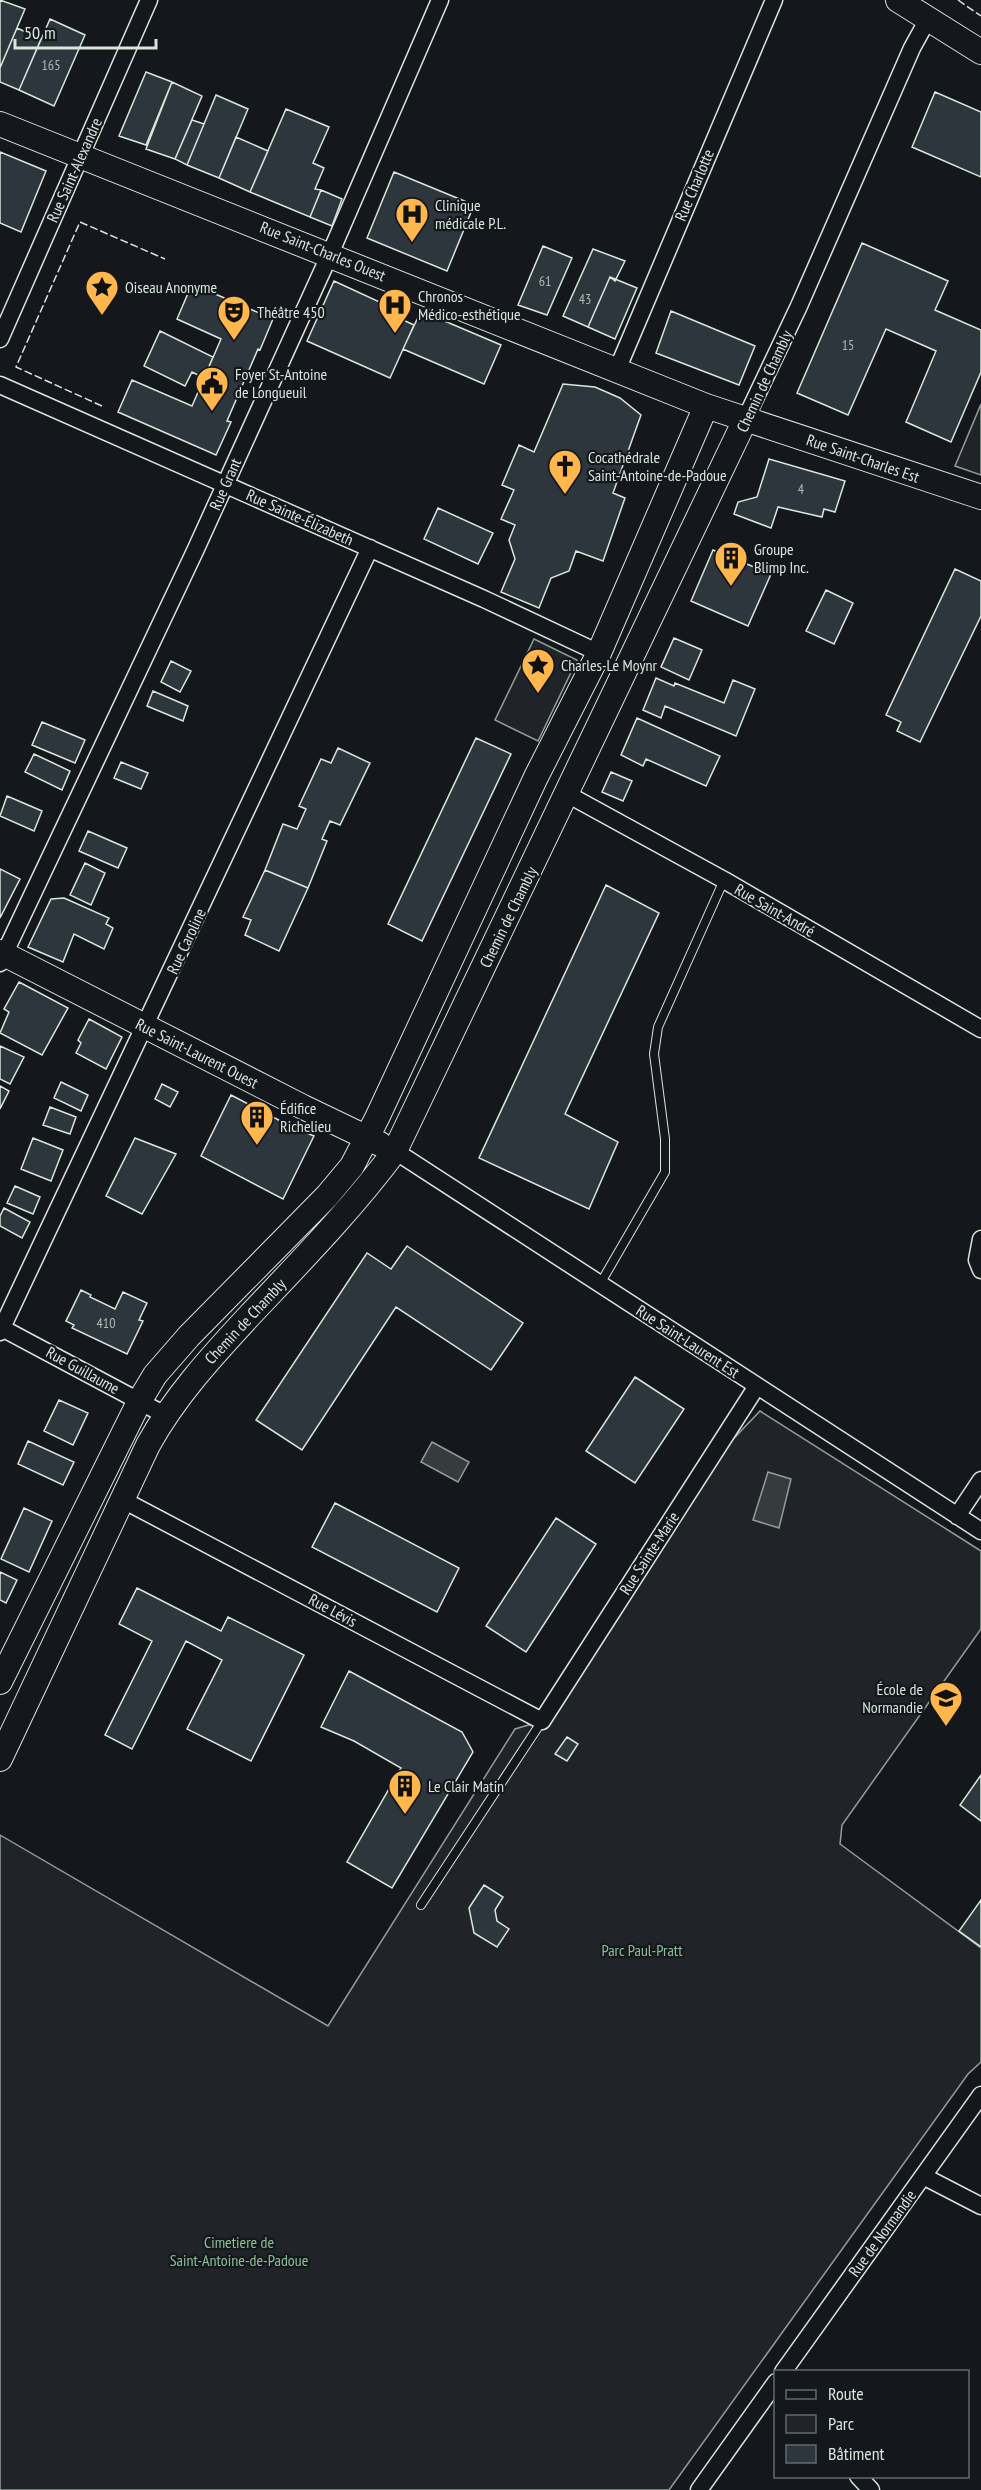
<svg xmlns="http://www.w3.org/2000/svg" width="981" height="2490" font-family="'PT Sans Narrow',sans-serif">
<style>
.green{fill:#202428;stroke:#939e99;stroke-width:1.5}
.water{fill:#363b3e;stroke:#939e99;stroke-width:1.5}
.building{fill:#2c363c;stroke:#d8e6dc;stroke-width:1.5}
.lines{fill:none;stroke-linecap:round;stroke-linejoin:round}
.lane-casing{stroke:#d8e6dc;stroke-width:10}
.street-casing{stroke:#d8e6dc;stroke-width:19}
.secondary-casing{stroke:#d8e6dc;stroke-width:26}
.lane{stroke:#14181c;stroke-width:8}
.street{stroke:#14181c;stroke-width:16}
.secondary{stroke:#14181c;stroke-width:24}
.fence{stroke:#d8e6dc;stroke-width:1.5;stroke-dasharray:8 3;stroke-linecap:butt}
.labels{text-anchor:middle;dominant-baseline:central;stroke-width:4.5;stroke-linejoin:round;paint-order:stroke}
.number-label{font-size:14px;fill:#adbab4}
.street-label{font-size:16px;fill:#d8e6dc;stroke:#14181c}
.poi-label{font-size:16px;fill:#d8e6dc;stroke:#14181c;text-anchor:start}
.park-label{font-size:16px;fill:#8ac095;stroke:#14181c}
</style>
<rect width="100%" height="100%" fill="#14181c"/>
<path class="green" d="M981,404V475L955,466Z
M534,639L577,660L538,741L495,720Z
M760,1411L981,1551V1629L842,1825L840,1844L981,1948V2062L968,2074L669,2490H0V1835L328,2026L515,1729L542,1721L700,1474Z"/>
<path class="water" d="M432,1442L469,1462L458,1482L421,1462Z
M768,1472L791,1479L779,1528L753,1520Z"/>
<path class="building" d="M0,0L25,9L0,68Z
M50,19L85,35L54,106L19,90Z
M17,28L41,39L19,90L0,82V68Z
M146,72L172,82L146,145L119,136Z
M172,82L202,96L175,159L146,149Z
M935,92L981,112V177L912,147Z
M216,95L248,109L219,178L187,165Z
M286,109L329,127L313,163L324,168L315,189L321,190L310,217L250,192Z
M192,120L204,124L187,165L175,159Z
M236,137L268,151L250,192L219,178Z
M0,152L46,171L21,232L0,223Z
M394,172L474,205L447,271L367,238Z
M321,190L342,199L332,226L310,217Z
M862,243L948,281L935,310L981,330V372L951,442L906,422L936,351L886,329L848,415L797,393Z
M543,246L572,258L547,315L518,305Z
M593,249L625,261L615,281L610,277L588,327L563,316Z
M610,277L637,288L615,339L588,327Z
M334,281L397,310L394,316L414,325L390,378L307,341Z
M192,284L273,319L260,350L258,349L227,421L231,422L216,455L118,412L132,380L192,406L221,339L177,319Z
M421,311L501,345L484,384L403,349Z
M671,311L755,346L739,385L656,353Z
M160,331L213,357L204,378L192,372L185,386L144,366Z
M563,384L595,387L620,398L641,415L613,493L625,498L603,561L576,551L569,571L551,578L539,608L501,592L515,559L509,540L515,525L501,519L514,490L502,485L519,445L534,452Z
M769,459L845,481L835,512L824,509L822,517L778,507L771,528L734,514L738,502L757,497Z
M438,508L493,533L478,564L424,539Z
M713,550L771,574L748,626L691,601Z
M955,569L981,581V616L920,742L897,731L901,722L886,715Z
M826,590L853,603L834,644L806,631Z
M674,638L702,650L689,680L661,667Z
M171,661L191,671L180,692L161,682Z
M656,678L674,686L675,683L724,703L733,680L755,689L736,736L665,706L661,718L643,710Z
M153,691L188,706L183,721L147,706Z
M637,718L720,756L706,786L646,759L643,766L621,755Z
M42,722L85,740L75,763L32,745Z
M476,738L511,754L422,941L388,924Z
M338,748L370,763L340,825L330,821L322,839L327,841L308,888L265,870L283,824L297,829L306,809L299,806L321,759L331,763Z
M34,754L70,771L62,790L25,772Z
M121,762L148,773L141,789L114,778Z
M611,772L632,781L623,801L602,792Z
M7,796L42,811L34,831L0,816Z
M88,831L127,848L118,868L79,851Z
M85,863L105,873L91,905L70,895Z
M0,869L20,879L0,918Z
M265,870L308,888L279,951L245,935L251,920L243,917Z
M606,885L659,913L565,1114L618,1142L589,1209L479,1158Z
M64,898L109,918L106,924L113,928L104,949L74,934L63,962L28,947L51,899Z
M19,982L68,1008L42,1055L0,1033L9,1012L4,1009Z
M89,1019L122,1037L106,1069L76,1053L81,1043L78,1040Z
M0,1046L24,1057L10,1084L0,1079Z
M61,1082L88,1095L81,1111L54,1098Z
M162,1084L178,1092L170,1107L155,1099Z
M0,1086L9,1091L0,1109Z
M231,1095L292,1127L314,1136L283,1199L201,1156Z
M50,1107L76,1117L70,1134L43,1125Z
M33,1138L63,1150L51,1181L21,1169Z
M135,1138L176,1154L142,1214L106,1196Z
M15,1186L40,1197L33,1214L7,1203Z
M4,1208L30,1222L22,1238L0,1226V1216Z
M407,1246L523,1323L491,1370L396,1307L302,1450L256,1420L367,1253L391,1269Z
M81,1290L91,1295L90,1297L115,1309L123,1292L147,1303L139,1320L143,1321L127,1354L72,1328L74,1325L66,1321Z
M635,1377L684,1409L635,1483L586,1451Z
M59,1400L88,1413L73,1445L44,1431Z
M28,1441L74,1462L63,1485L18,1464Z
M335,1503L459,1568L437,1612L312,1547Z
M24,1508L52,1521L29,1572L1,1559Z
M556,1518L596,1544L526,1652L486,1626Z
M0,1572L17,1580L6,1603L0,1600Z
M137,1588L221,1631L228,1617L304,1655L251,1761L187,1729L222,1660L186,1641L132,1749L105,1735L152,1641L119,1624Z
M349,1671L462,1732L473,1752L392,1888L347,1862L401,1768L354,1741L321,1727Z
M567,1737L578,1744L567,1761L555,1754Z
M981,1775V1821L960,1805Z
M484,1885L503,1897L495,1910L497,1921L509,1929L497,1947L474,1933L469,1908Z
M981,1900V1947L959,1931Z"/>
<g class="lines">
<defs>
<path id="lane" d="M600,1284L665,1172V1139L654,1054L658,1027L724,880
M421,1905L542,1721"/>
<path id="street" d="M0,339L149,0
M617,370L774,0
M0,385L484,599L599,653
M745,420L799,306L912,48L928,19
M567,794L724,880L981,1029
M0,963L195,551L330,254L440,0
M395,1151L981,1531
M981,1239L977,1260L981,1270
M0,1327L165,1415
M0,1332L370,548
M123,1500L542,1721L757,1386
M957,1516L981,1480
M923,2176L981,2206
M783,2372L981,2095
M858,2476L871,2490
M699,2490L776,2382"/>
<path id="secondary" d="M898,0L981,52
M0,124L706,406L981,497
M0,952L303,1107L380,1144
M0,1682L140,1400L155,1375L189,1336L327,1196L352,1166L377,1118L536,777L599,653L706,406
M0,1759L148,1445C175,1396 212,1356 250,1315C300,1262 351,1210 395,1151L745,420"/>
</defs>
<use href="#lane" class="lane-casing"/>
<use href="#street" class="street-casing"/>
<use href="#secondary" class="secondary-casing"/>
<use href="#lane" class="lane"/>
<use href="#street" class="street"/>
<use href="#secondary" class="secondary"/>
<path class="fence" d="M958,0L981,16
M102,406L16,367L80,222L165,259"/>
</g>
<defs>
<symbol id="hospital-pin" viewBox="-11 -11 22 30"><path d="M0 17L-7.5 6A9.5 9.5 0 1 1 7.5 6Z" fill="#ffb74d" stroke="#14181c"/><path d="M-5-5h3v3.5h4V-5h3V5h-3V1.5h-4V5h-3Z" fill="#111"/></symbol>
<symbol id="sight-pin" viewBox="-11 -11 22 30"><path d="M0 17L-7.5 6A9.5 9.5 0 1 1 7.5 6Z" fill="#ffb74d" stroke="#14181c"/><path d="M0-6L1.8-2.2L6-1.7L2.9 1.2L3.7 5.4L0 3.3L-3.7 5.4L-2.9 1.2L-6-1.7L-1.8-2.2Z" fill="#111"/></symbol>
<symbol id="theatre-pin" viewBox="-11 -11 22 30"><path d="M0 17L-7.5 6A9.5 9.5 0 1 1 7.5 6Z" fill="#ffb74d" stroke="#14181c"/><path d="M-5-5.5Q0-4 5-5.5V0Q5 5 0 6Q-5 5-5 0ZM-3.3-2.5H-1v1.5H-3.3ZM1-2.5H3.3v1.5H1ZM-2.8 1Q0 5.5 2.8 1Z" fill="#111"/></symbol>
<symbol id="civic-pin" viewBox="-11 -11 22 30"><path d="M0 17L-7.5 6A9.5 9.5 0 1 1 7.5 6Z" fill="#ffb74d" stroke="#14181c"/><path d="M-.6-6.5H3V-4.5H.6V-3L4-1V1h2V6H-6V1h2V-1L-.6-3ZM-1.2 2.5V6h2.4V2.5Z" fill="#111"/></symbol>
<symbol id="church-pin" viewBox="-11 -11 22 30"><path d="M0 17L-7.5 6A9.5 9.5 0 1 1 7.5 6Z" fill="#ffb74d" stroke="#14181c"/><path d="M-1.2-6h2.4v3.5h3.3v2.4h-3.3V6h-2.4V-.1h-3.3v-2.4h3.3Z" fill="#111"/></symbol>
<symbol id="building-pin" viewBox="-11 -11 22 30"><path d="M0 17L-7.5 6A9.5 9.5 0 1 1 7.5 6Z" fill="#ffb74d" stroke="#14181c"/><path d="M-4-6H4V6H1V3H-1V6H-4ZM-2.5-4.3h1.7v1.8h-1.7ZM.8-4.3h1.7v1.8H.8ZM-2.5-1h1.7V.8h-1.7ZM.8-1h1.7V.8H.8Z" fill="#111"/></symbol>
<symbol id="school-pin" viewBox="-11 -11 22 30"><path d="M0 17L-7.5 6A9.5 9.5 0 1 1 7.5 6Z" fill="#ffb74d" stroke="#14181c"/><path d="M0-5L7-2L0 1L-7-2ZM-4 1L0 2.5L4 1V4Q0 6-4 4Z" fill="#111"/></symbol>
</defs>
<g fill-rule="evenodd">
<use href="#hospital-pin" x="393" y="195" width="38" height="52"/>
<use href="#sight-pin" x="83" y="268" width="38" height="52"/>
<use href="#hospital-pin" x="376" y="286" width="38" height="52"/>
<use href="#theatre-pin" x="215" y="293" width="38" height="52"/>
<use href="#civic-pin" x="193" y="364" width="38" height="52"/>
<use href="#church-pin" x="546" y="447" width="38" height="52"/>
<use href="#building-pin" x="712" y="539" width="38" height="52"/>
<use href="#sight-pin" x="519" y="646" width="38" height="52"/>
<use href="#building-pin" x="238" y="1098" width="38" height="52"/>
<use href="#school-pin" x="927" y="1679" width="38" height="52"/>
<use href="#building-pin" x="386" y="1767" width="38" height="52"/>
</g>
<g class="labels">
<g class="number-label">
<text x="51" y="65">165</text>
<text x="545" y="281">61</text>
<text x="585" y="299">43</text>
<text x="848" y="345">15</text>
<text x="801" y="489">4</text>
<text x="106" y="1323">410</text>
</g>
<g class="street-label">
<text transform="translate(74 170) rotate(-66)">Rue Saint-Alexandre</text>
<text transform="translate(694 185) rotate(-67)">Rue Charlotte</text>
<text transform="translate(323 251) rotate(22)">Rue Saint-Charles Ouest</text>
<text transform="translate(764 381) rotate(-65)">Chemin de Chambly</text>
<text transform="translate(863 458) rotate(19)">Rue Saint-Charles Est</text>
<text transform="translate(225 484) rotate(-66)">Rue Grant</text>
<text transform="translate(300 517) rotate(24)">Rue Sainte-Élizabeth</text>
<text transform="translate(775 910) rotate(30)">Rue Saint-André</text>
<text transform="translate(508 917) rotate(-64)">Chemin de Chambly</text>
<text transform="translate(186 941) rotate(-65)">Rue Caroline</text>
<text transform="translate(197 1053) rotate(27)">Rue Saint-Laurent Ouest</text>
<text transform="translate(245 1321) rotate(-47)">Chemin de Chambly</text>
<text transform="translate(688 1341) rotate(33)">Rue Saint-Laurent Est</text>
<text transform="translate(83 1370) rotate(29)">Rue Guillaume</text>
<text transform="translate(649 1553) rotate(-57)">Rue Sainte-Marie</text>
<text transform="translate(333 1610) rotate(28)">Rue Lévis</text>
<text transform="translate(882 2233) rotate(-54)">Rue de Normandie</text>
</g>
<g class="poi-label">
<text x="435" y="205">Clinique<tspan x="435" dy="18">médicale P.L.</tspan></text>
<text x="125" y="287">Oiseau Anonyme</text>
<text x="418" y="296">Chronos<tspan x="418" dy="18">Médico-esthétique</tspan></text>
<text x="257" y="312">Théâtre 450</text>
<text x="235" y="374">Foyer St-Antoine<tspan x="235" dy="18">de Longueuil</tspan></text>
<text x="588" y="457">Cocathédrale<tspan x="588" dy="18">Saint-Antoine-de-Padoue</tspan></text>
<text x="754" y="549">Groupe<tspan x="754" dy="18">Blimp Inc.</tspan></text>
<text x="561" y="665">Charles-Le Moynr</text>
<text x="280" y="1108">Édifice<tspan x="280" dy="18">Richelieu</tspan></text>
<text x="923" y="1689" text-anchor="end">École de<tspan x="923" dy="18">Normandie</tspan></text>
<text x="428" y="1786">Le Clair Matin</text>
</g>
<g class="park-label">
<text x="642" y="1950">Parc Paul-Pratt</text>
<text x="239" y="2242">Cimetiere de<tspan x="239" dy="18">Saint-Antoine-de-Padoue</tspan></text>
</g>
</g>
<rect x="774" y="2370" width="195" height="108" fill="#14181c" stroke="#626a69" stroke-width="1.5"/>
<rect x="786" y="2390" width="30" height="9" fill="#14181c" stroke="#626a69" stroke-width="1.5"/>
<text x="828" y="2400" font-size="18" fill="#d8e6dc">Route</text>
<rect x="786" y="2415" width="30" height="18" fill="#202428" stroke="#626a69" stroke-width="1.5"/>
<text x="828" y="2430" font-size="18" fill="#d8e6dc">Parc</text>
<rect x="786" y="2445" width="30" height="18" fill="#2c363c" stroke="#626a69" stroke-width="1.5"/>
<text x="828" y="2460" font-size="18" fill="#d8e6dc">Bâtiment</text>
<path d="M15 39v9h141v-9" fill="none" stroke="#d8e6dc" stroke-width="3"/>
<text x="24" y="39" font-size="18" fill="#d8e6dc" stroke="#14181c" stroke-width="4.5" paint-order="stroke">50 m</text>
</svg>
